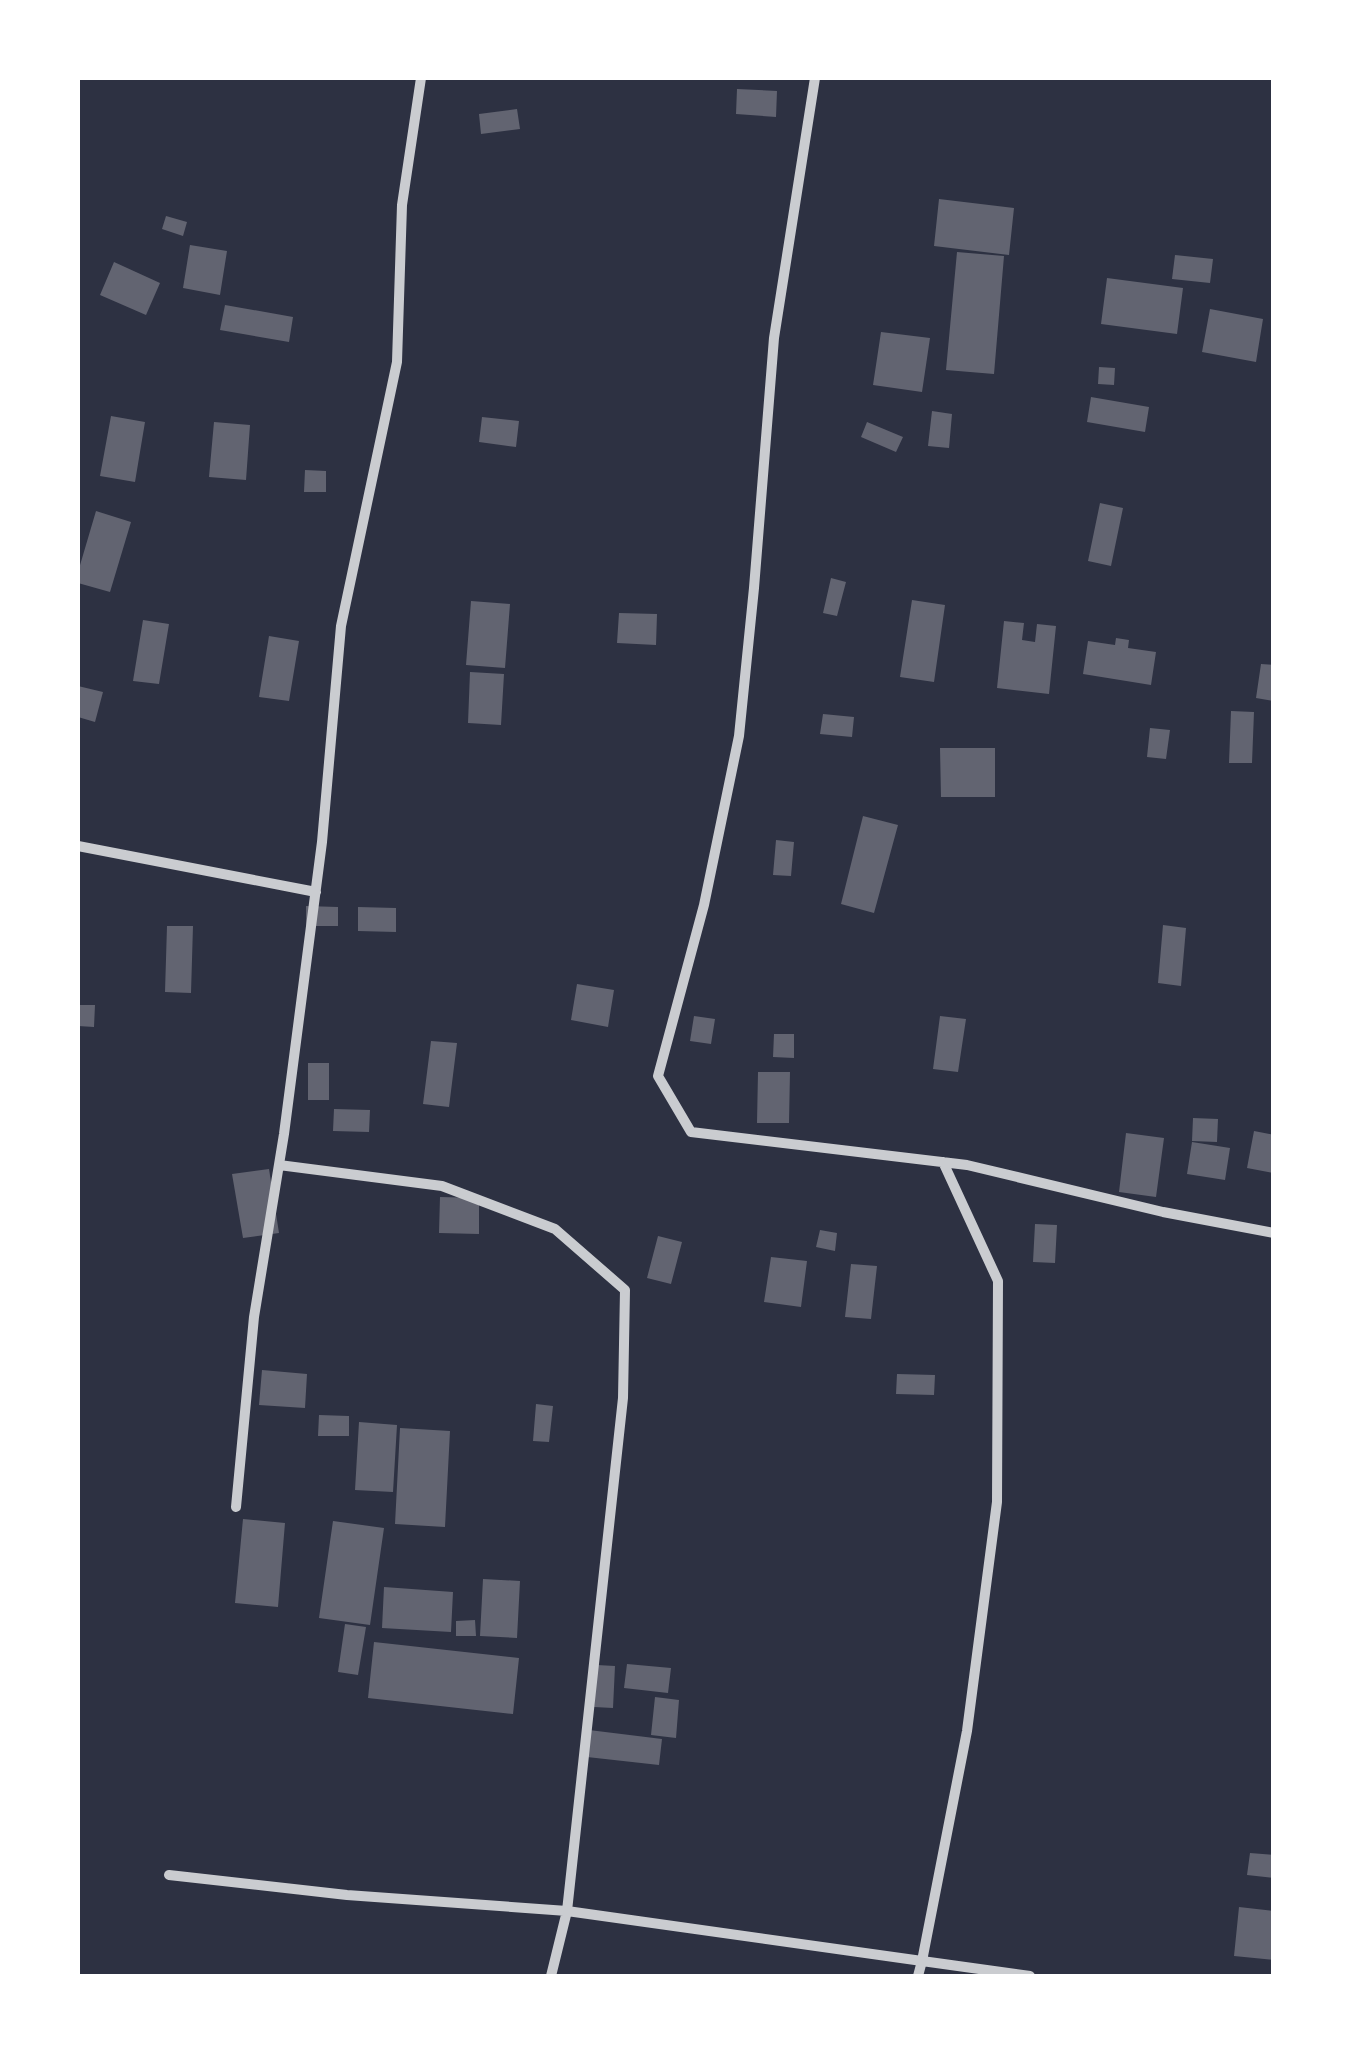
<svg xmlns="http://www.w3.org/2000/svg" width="1351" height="2054" font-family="Helvetica,sans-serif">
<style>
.building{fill:#626471}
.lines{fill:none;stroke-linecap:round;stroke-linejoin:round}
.minor{stroke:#caccd0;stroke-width:10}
</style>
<rect width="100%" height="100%" fill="#2d3142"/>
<path class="building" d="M737,89L777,91L776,117L736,114Z
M517,109L520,129L481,134L479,114Z
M939,199L1014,208L1009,255L934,246Z
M166,216L187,222L183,236L162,229Z
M190,245L227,251L220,295L183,288Z
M957,252L1004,256L994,374L946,370Z
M1175,255L1213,259L1210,283L1172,279Z
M114,262L160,283L146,315L100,295Z
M1107,278L1183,288L1177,334L1101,324Z
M225,305L293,317L289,342L220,330Z
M1210,309L1263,319L1256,362L1202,352Z
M881,332L930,338L922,392L873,385Z
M1099,367L1115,368L1114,385L1098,384Z
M1091,397L1149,407L1145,432L1087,422Z
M932,411L952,414L949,448L928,446Z
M111,416L145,422L135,482L100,476Z
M482,417L519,421L516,447L479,442Z
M214,422L250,425L246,480L209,477Z
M867,422L903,437L896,452L861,437Z
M305,470L326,471V492H304Z
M1100,503L1123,508L1111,566L1088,561Z
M96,511L131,522L110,592L78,583V572Z
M831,578L846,582L837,616L823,613Z
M912,600L945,605L934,682L900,677Z
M471,601L510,604L505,668L466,665Z
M619,613L657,614L656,645L617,643Z
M143,620L169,624L159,684L133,681Z
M1004,621L1024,623L1022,640L1035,642L1037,624L1056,626L1049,694L997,688Z
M269,636L299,641L289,701L259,697Z
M1116,638L1129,640L1128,648L1156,652L1151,685L1083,674L1088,641L1115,645Z
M1261,664L1274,665V701L1256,698Z
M470,672L504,674L501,725L468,723Z
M78,686L103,692L95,722L78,717Z
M1231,711L1254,712L1252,763H1229Z
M823,714L854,717L852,737L820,734Z
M1150,728L1170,730L1166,759L1147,757Z
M940,748H995V797H941Z
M863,816L898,825L874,913L841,904Z
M776,840L794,842L791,876L773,875Z
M306,906L338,907V926H306Z
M358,907L396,908V932L358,931Z
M1163,925L1186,928L1181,986L1158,983Z
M167,926H193L191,993L165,992Z
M577,984L614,990L608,1027L571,1020Z
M79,1005H95L94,1027L78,1026Z
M694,1016L715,1019L711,1044L690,1041Z
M940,1016L966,1019L958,1072L933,1069Z
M774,1034H794V1058L773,1057Z
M431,1041L457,1043L449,1107L423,1104Z
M308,1063H329V1100H308Z
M758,1072H790L789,1123H757Z
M334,1109L370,1110L369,1132L333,1131Z
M1193,1118L1218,1119L1217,1142L1192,1141Z
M1254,1131L1274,1135V1173L1247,1168Z
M1126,1133L1164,1138L1156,1197L1119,1192Z
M1192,1142L1230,1148L1225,1180L1187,1174Z
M269,1169L279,1233L243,1238L232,1174Z
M440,1197L479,1198V1234L439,1233Z
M1035,1224L1057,1225L1055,1263L1033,1262Z
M820,1230L837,1233L835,1251L816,1247Z
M658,1236L682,1242L671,1284L647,1278Z
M771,1257L807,1261L801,1307L764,1302Z
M851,1264L877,1266L871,1319L845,1317Z
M262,1370L307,1374L305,1408L259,1405Z
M897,1374L935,1375L934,1395L896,1394Z
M536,1404L553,1406L549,1442L533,1441Z
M319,1415L349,1416V1436H318Z
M359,1422L397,1425L393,1492L355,1490Z
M400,1428L450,1431L445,1527L395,1524Z
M243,1519L285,1523L278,1607L235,1603Z
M333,1521L384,1528L370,1625L319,1618Z
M483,1579L520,1581L517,1638L480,1636Z
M384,1587L453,1592L451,1632L382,1628Z
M475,1620L476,1636H456V1621Z
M345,1624L366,1627L358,1675L338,1672Z
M374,1642L519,1658L513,1714L368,1698Z
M627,1664L671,1668L668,1693L624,1688Z
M597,1665L615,1666L613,1708L594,1707Z
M655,1697L679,1700L676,1738L651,1735Z
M589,1730L662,1739L659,1765L587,1757Z
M1250,1853L1274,1855V1878L1247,1875Z
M1239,1907L1274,1911V1960L1234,1956Z"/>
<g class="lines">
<path class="minor" d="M815,78L774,338L754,588L739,736L704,905L658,1076L691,1132L967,1165L1163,1212L1274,1233
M78,846L316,892
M279,1165L442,1186L555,1229L625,1290L623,1398L567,1911L922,1961L967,1731L997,1502L998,1281L943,1162
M236,1507L254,1317L284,1134L322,842L341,626L397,362L402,205L421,78
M169,1875L347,1895L567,1911L551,1976
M918,1976L922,1961L1030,1976"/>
</g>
<rect width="1351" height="2054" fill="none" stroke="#ffffff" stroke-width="160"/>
</svg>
